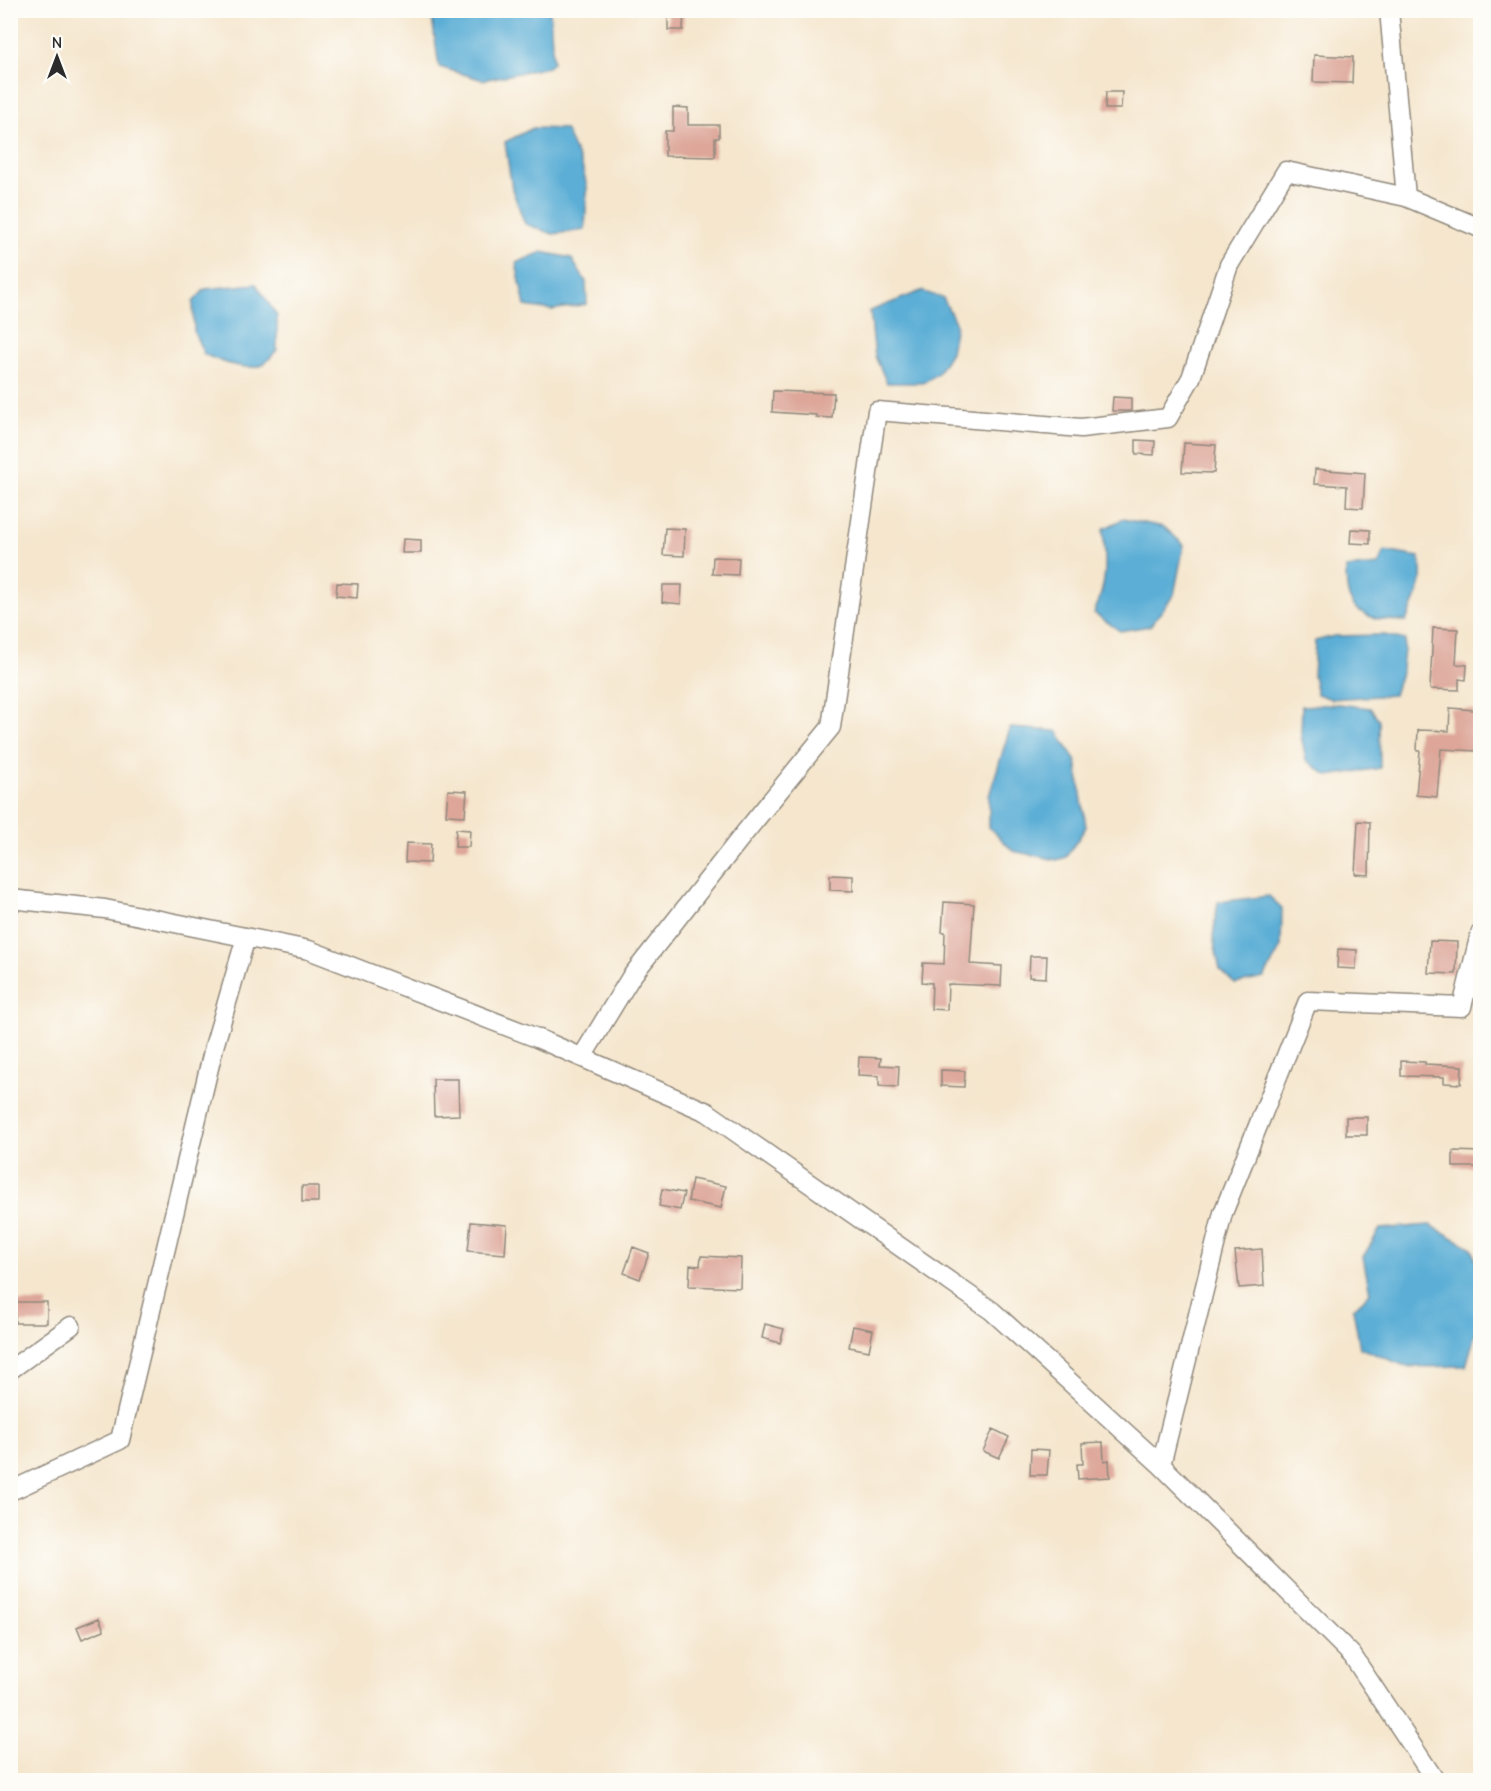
<svg xmlns="http://www.w3.org/2000/svg" width="1491" height="1791" font-family="'Comic Neue',sans-serif">
<style>
.water{fill:#5baed6;stroke:#436c80;stroke-width:1.5}
.building{fill:#dda699}
.lines{fill:none;stroke-linecap:round;stroke-linejoin:round}
.street-casing{stroke:#90887c;stroke-width:21}
.street{stroke:#fff;stroke-width:18}
</style>
<rect width="100%" height="100%" fill="#fdfcf7"/>
<filter id="ink" filterUnits="userSpaceOnUse"><feTurbulence type="fractalNoise" baseFrequency=".0167" numOctaves="2"/><feDisplacementMap in="SourceGraphic" scale="12" xChannelSelector="R" yChannelSelector="G"/><feConvolveMatrix kernelMatrix="1 2 1 2 8 2 1 2 1" color-interpolation-filters="sRGB"/></filter>
<filter id="wash" filterUnits="userSpaceOnUse"><feTurbulence type="fractalNoise" baseFrequency=".008" numOctaves="4" result="noise"/><feDisplacementMap in="SourceGraphic" scale="24" xChannelSelector="R" yChannelSelector="G"/><feGaussianBlur stdDeviation="1.35" result="paint"/><feColorMatrix in="noise" values="0 0 0 0 0 0 0 0 0 0 0 0 0 0 0 0 0 1.4 0 .05"/><feComposite in="paint" operator="in"/></filter>
<g filter="url(#wash)">
<rect width="100%" height="100%" fill="#f5e6cd"/>
<path class="water" d="M431,11H550L553,63L548,67L483,80L439,67Z
M533,128L565,129L582,166L587,186L585,230L553,234L525,224L512,189L505,142Z
M542,252L571,258L586,282L587,304L552,310L525,306L516,263Z
M256,284L277,316V350C273,354 268,361 264,364C250,373 218,361 204,354L194,332L193,302L205,289Z
M921,291L943,298L956,324L951,352L938,373L923,383H887L875,356L870,311Z
M1123,519L1164,527L1184,545L1174,595L1150,626L1120,631L1094,613C1108,582 1106,562 1103,529Z
M1384,551L1419,557C1426,583 1416,598 1406,621C1385,621 1357,619 1349,597C1346,588 1346,577 1346,568L1379,565Z
M1385,635L1405,640L1402,669L1394,695L1331,699L1317,694L1313,676L1315,641L1334,636Z
M1338,704L1370,708L1379,720L1380,768L1328,776L1306,760L1301,735L1302,706Z
M1010,728L1057,731L1076,761L1086,827L1066,857L1057,860L1013,851L989,827V796Z
M1269,896L1282,908L1281,947L1264,978L1235,984L1220,970L1213,937L1218,902Z
M1430,1225L1472,1248L1480,1279V1318L1466,1366L1408,1367L1360,1348L1353,1309L1370,1293L1363,1257L1380,1229Z"/>
<g id="blocks">
<path class="building" d="M668,10H684L683,30H668Z
M1314,55L1353,57L1352,83L1313,82Z
M1106,92H1122L1121,109H1105Z
M673,107L688,108V125H719V138H715V157L665,156V131H673Z
M773,391L834,393L832,418L816,417V415L772,412Z
M1113,397L1131,398V411H1112Z
M1136,440L1155,441L1154,455L1136,454Z
M1184,443L1216,445L1214,473L1182,472Z
M1315,469L1365,473L1363,508L1346,507L1347,486L1314,484Z
M665,528L685,529L684,556L663,555Z
M1351,529L1370,530V544L1350,543Z
M403,539L421,540V553H402Z
M713,557L739,558L738,575L712,574Z
M337,583L358,584L357,598L336,596Z
M663,585H682L681,604L662,602Z
M1433,628L1458,629L1456,664L1467,665L1466,680L1459,679V690L1430,689Z
M1450,708L1474,710V712L1480,713V734L1478,733L1477,751L1441,749L1437,797L1416,795L1420,751H1417L1418,730L1449,731Z
M448,790L467,791L465,816L446,815Z
M1358,821L1370,822L1369,875L1355,874Z
M456,829L470,830L469,847H455Z
M406,843L431,844L430,863L405,862Z
M830,875L853,876V891L830,890Z
M944,902L974,904L970,964L1002,966L1001,986L948,984L947,1010L931,1009L932,983L922,982L923,963L944,964L945,932H942Z
M1430,941L1457,942L1456,974L1428,973Z
M1338,949L1357,950L1356,969L1337,968Z
M1030,956H1047L1046,978L1029,977Z
M859,1057L881,1058L880,1065L899,1066L898,1087L879,1086V1076L858,1075Z
M1401,1061L1425,1062V1064L1462,1066L1461,1084L1444,1083V1077L1401,1076Z
M941,1070L965,1071L964,1087L941,1086Z
M433,1079H458L459,1115L434,1116Z
M1346,1117H1367V1135H1346Z
M1453,1151L1480,1152V1167H1453Z
M692,1179L726,1186L721,1208L688,1201Z
M302,1186H318V1202H302Z
M662,1189L684,1193L680,1210L659,1206Z
M471,1222L507,1225L505,1254L468,1251Z
M633,1247L649,1253L640,1279L624,1273Z
M1262,1249L1264,1286L1239,1288L1235,1251Z
M701,1256L741,1258L740,1288L689,1286L690,1265L700,1266Z
M15,1302H47V1323H15Z
M765,1324L784,1329L780,1343L762,1338Z
M853,1326L873,1330L869,1351L849,1347Z
M993,1429L1009,1437L999,1458L983,1451Z
M1103,1442L1104,1461L1109,1460L1110,1477L1078,1479L1077,1464H1083L1082,1443Z
M1031,1449L1049,1450L1047,1475H1030Z
M99,1618L104,1630L82,1639L77,1627Z"/>
</g>
</g>
<g filter="url(#ink)">
<use href="#blocks" fill-opacity="0" stroke="#90887c" stroke-width="1.5"/>
<g class="lines">
<defs>
<path id="street" d="M1389,10L1406,197L1480,228
M10,899L105,909L309,950L537,1038L707,1112L992,1311L1161,1465L1352,1655L1435,1780
M582,1057L631,977L743,835L831,727L877,411L1081,428L1168,418L1191,378L1229,265L1286,171L1406,197
M10,1370L71,1326
M1161,1465L1223,1213L1308,1001L1462,1007L1480,934
M10,1490L15,1489L120,1440L214,1047L246,937"/>
</defs>
<use href="#street" class="street-casing"/>
<use href="#street" class="street"/>
</g>
</g>
<rect width="1491" height="1791" fill="none" stroke="#fdfcf7" stroke-width="36"/>
<g transform="translate(57 57)" stroke="#fdfcf7" stroke-width="4.5" paint-order="stroke">
<path d="M0-4.5L10 22L0 15L-10 22Z" fill="#2b2b2b"/>
<text y="-9" font-size="16" font-weight="bold" text-anchor="middle" fill="#2b2b2b">N</text>
</g>
</svg>
